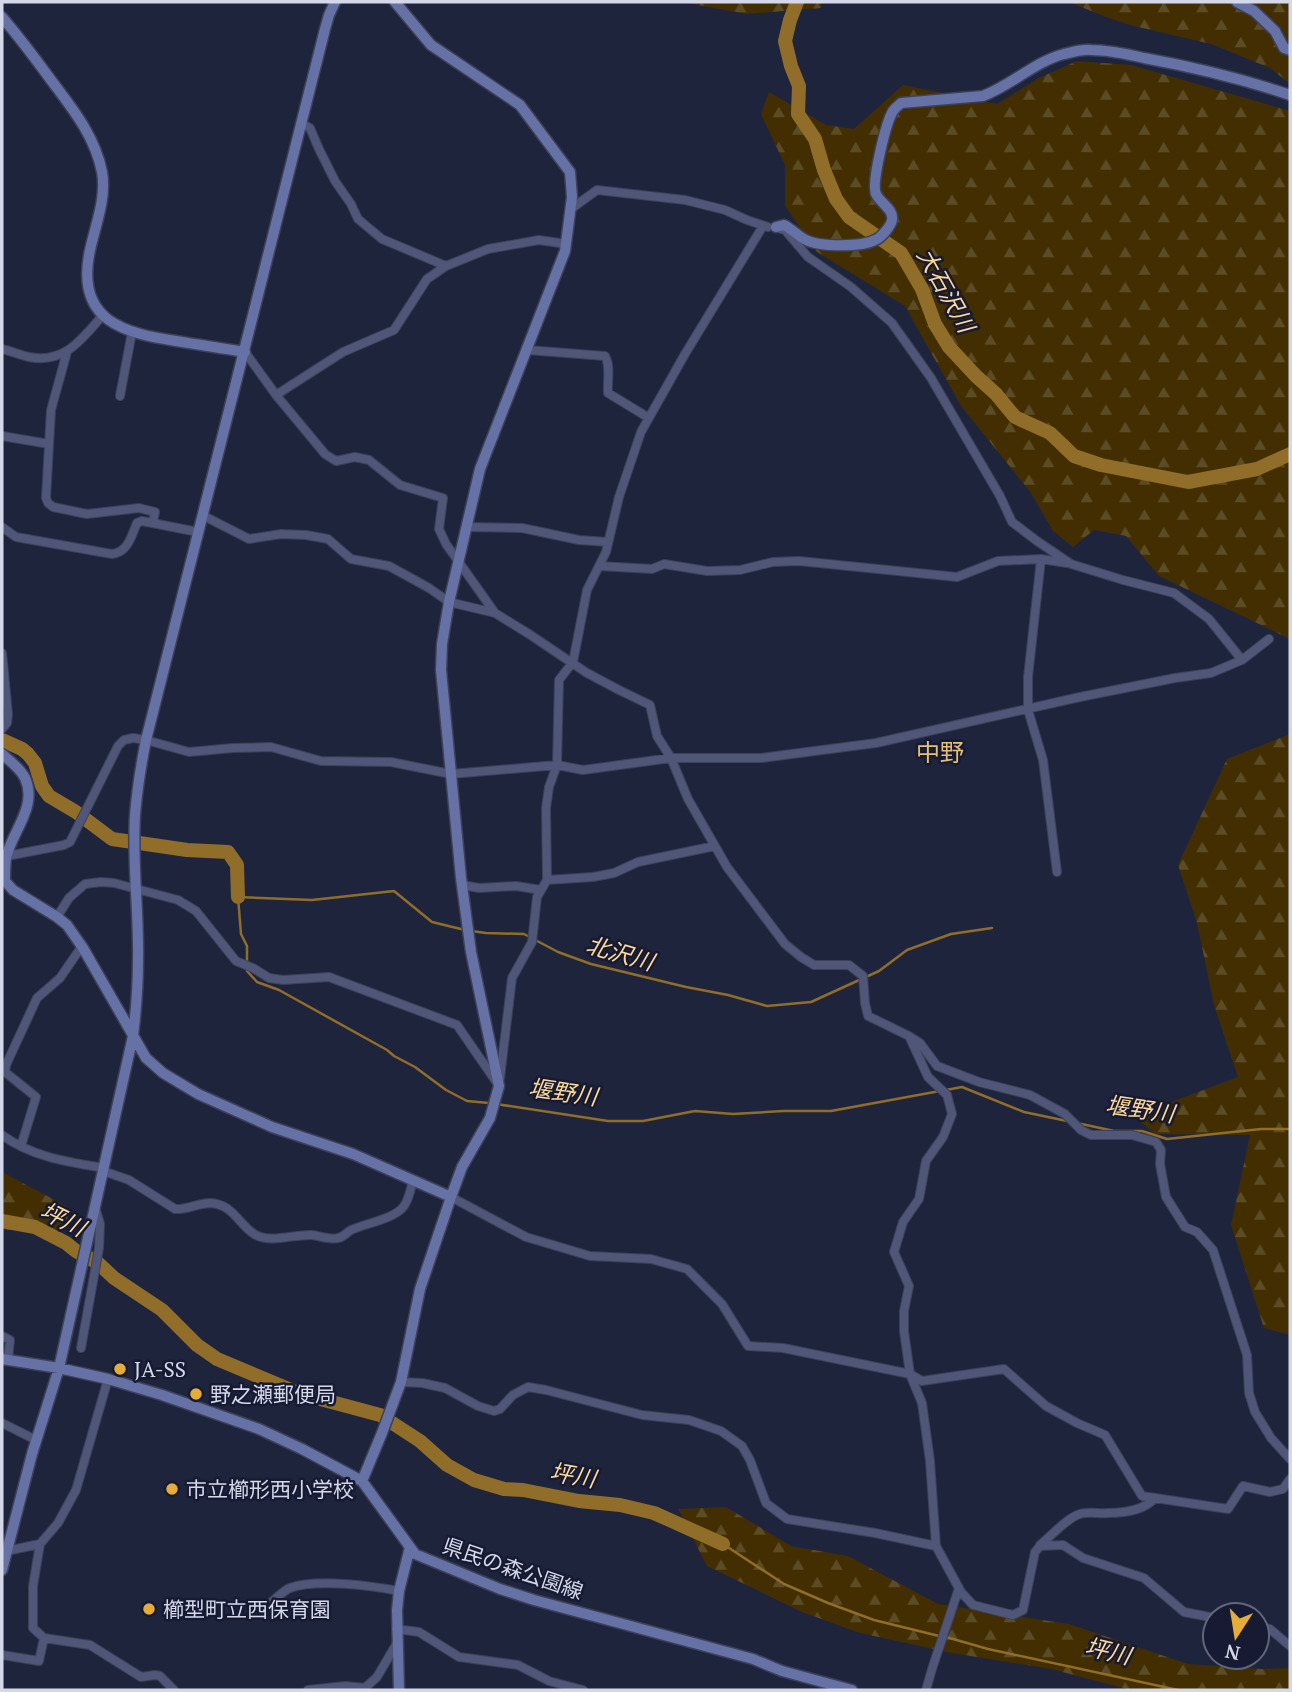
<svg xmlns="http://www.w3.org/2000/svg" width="1292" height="1692" font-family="'PT Serif','Noto Sans JP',serif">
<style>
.forest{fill:url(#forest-firs)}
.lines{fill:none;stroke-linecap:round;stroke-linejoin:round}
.stream{stroke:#906e29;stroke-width:2.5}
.river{stroke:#906e29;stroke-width:14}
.street-casing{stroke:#3c4159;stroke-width:10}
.secondary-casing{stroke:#3c4159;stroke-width:13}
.street{stroke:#4f5677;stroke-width:8}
.secondary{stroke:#6671a5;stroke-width:10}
.poi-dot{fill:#e5ad35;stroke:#161a32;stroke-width:2.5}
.labels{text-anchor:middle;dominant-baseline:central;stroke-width:5;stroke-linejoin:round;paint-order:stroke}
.poi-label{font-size:21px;fill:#d4d8e9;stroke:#161a32;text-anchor:start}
.street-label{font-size:21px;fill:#d4d8e9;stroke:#161a32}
.water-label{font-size:23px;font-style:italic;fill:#fcd999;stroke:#161a32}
.quarter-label{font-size:24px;fill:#e5bf77;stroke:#161a32}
</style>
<defs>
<pattern id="forest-firs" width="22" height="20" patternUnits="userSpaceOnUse" patternTransform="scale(1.75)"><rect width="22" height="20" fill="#422e00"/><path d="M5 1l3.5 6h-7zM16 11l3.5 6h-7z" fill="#5c4c25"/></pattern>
</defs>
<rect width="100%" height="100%" fill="#1f243d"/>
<path class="forest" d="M682,2H822L821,8L747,14Z
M1069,2H1290V84L1270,68L1211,44L1130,25L1106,17Z
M1077,61L1131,65L1290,111V639L1159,576L1126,536L1094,530L1073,547L1053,531L1031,493L961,406L905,306L817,252L785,206V165L761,114L769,92L826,125L854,129L903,85L997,104L1039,78Z
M1290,734V1335L1264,1328L1231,1225L1250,1135L1155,1134L1134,1116L1238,1077L1214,1005L1197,923L1178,865L1227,759Z
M2,1172L66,1206L69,1229L2,1230Z
M726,1507L791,1546L848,1556L938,1604L1069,1624L1188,1664L1261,1669L1290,1668V1690H1131L1051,1669L952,1653L860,1633L802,1612L707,1566L678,1509Z"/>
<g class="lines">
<path class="stream" d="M465,930L432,922L394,891L312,900L238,897L241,934L247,946V971L257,982L279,990L387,1050L394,1056L415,1067L446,1090L467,1101L489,1103
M471,931L486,933L524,934L558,952L591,964L686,987L728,995L767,1006L811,1002L879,971L907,950L951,934L992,928
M946,1090L962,1087L1024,1112L1067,1121
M496,1104L608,1121H643L695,1111L733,1114L783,1111H831L940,1091
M1077,1123L1114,1131H1142L1167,1139L1261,1129H1290
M723,1544L784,1584L828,1603L874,1620L939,1636
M946,1637L988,1649L1178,1690"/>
<path class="river" d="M797,2L790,20L785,41L791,66L799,86L798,114L815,139L824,170L836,199L849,217L901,253L922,289L935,324L949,347L976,376L996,394L1015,417L1050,433L1074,456L1101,465L1188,482L1257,469L1290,454
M2,740L22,749L28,754L35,763L42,786L49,796L76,812L112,839L187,850L228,852L237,865L238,897
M2,1221L35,1227L66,1243L76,1251L98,1263L114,1278L162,1310L197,1345L217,1359L298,1393L380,1415L420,1441L447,1465L474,1480L504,1489L523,1490L579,1501L620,1505L654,1513L723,1544"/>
<defs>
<path id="street" d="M302,124L310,128L319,149L335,181L351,204L358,219L382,239L446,266
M571,209L597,190L685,200L725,210L747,220L768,227
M781,229L785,230L808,257L851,287L892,323L931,378L1000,496L1012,522L1037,541L1071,564L1123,580L1174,593L1209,619L1242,660
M2,349C11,351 20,355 29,357C65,364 82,339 103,315
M527,350L605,356C611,366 607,382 608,393L649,418
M67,352L51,410L46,498L48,503L53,507L87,514L139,508L155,512L153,522
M245,352L276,395L325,454L336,461L355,457L369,460L400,485L443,498L439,529L446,544L495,613L529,634L587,673L619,690L650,705L657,736L671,758L688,799L727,867L785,944L801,957L814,965H849L863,976L865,1003L868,1016L909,1036L928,1077L947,1095L952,1114L943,1137L926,1161L919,1199L903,1222L894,1252L909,1286L904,1311V1331L910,1374L922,1403L930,1461L936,1546L961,1592L973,1605L1013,1615L1023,1610L1035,1552L1040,1546L1063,1545L1083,1558L1144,1578L1184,1612L1215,1618
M276,395L343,352L394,330L427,279L446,266L488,249L539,240L566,244
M120,396L132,332
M2,436L49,444
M202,515L249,539L281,534L306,535L328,539L351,559L389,566L429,588L449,602L495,613
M2,527L16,537L112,554C128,552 131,537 137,523L142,521L198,532
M468,527L522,528L579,540L608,542
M599,566L652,569L664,564L707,571L740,570L773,562L799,561L957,577L998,561L1041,559
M2,653L8,714L7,723L2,729
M7,856L64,845L70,842L118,746L124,740L133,738L146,740L189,752L233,748L271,747L321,761L391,762L451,774L557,765L583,770L671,758H761L876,743L1080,697L1175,678L1211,673L1242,660L1269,639
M1057,872L1043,760L1028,710V677L1041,559L1067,563
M547,880L593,877L614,873L638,862L715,846
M462,885L479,888L516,886L541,890
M57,917L69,898L85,884L101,882L114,883L178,900L196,911L236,961L253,968L269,978L283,980L329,977L457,1025L497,1083
M909,1036L920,1043L937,1066L979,1082L1030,1095L1065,1114L1081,1130L1091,1135H1132L1156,1142L1161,1150L1160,1164L1166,1197L1185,1227L1197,1232L1213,1250L1247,1355L1249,1393L1255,1412L1271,1438L1290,1459
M500,1078L512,978L532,942L537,897L547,880L546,808L549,787L557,765L559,680L573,662L587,590L606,552L619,497L641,432L685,354L763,226
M2,1135C32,1157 68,1162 104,1168
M21,1146L36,1097L5,1072L6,1065L37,998L60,978L82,946
M103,1171L129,1180L175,1209C189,1210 203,1200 217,1204C234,1208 240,1225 254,1234C270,1244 294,1234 312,1235C320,1236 330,1240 338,1238C344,1237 347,1232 351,1230C366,1223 395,1219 404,1206C409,1199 411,1188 413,1180
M451,1197L526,1237L590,1256L651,1259L687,1269L722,1304L748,1346L783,1348L910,1374L922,1381L1004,1369L1046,1406L1077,1423L1105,1435L1142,1496L1228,1509L1243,1486L1270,1492L1283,1489L1290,1479
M2,1336L10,1340L8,1360
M81,1348L99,1248L100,1224L95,1207
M401,1382L422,1383L445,1388L478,1406L494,1411L500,1409L513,1395L528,1387L546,1390L642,1415L689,1420L721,1431L742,1446L750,1460L766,1503L787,1519L875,1533L936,1546
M2,1423L36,1440
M40,1544L33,1586V1628L44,1638L90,1645L141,1677L155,1675L160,1676L174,1690
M1040,1545C1050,1537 1068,1517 1080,1514C1088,1511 1099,1514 1108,1513C1124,1513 1144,1510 1155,1498
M6,1551L40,1544L58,1523L76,1490L108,1379
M261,1612C269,1605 282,1591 290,1588C317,1578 372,1586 399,1591
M1257,1626L1270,1629L1290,1646
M396,1629L419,1632L459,1657L518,1665L549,1681L583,1690
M2,1655L39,1661L44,1638
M308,1690L345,1686L365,1688L377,1677L397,1643
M926,1690L932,1669L959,1588"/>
<path id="secondary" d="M1237,2L1254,11L1275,31L1284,48L1290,50
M2,17C19,37 35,58 51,80C72,108 95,136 102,172C107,200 94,228 89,255C77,321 124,333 176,341C199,345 222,348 245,352
M776,227L784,225C792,229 799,237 806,240C820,247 862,247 875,240C881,238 891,226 892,220C894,209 880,203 876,194C871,183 886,122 893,111C895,108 898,106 901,103L983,96C1012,85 1034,62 1064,54C1073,52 1083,49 1091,50C1109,50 1127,54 1144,58C1193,67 1243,79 1290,95
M2,754C10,761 20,768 25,778C38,807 12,831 6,858C5,865 5,873 5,881L13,890L57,917L67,925L83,948L146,1058L163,1073L198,1094L272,1127L353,1154L451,1197
M2,1359L59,1368L108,1379L162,1395L259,1429L302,1449L362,1481L415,1554L500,1589L534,1600L753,1659L782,1671L852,1690
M362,1481L382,1433L401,1382L420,1289L451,1197L462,1167L490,1118L499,1086L471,952L461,878L441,670L442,644L449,602L480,469L565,251L572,197L570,172L520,105L431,45L395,2
M2,1570L32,1454L59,1368L133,1036C136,1011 138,986 138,960C139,912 132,863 135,815C137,790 141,765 146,740L325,29L329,15L335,2
M399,1690L397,1610L399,1591L410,1547"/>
</defs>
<use href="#street" class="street-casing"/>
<use href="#secondary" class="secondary-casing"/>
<use href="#street" class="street"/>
<use href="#secondary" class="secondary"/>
</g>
<g class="poi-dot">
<circle cx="120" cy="1369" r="7"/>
<circle cx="196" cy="1394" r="7"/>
<circle cx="172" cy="1489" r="7"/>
<circle cx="149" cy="1609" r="7"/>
</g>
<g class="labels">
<g class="poi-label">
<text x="134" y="1369">JA-SS</text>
<text x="210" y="1394">野之瀬郵便局</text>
<text x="186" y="1489">市立櫛形西小学校</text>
<text x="163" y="1609">櫛型町立西保育園</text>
</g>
<g class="street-label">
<text transform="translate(513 1568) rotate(19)">県民の森公園線</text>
</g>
<g class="water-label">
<text transform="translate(946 290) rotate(61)">大石沢川</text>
<text transform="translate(620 953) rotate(16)">北沢川</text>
<text transform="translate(563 1092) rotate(8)">堰野川</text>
<text transform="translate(1140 1109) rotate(8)">堰野川</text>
<text transform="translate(63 1219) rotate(26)">坪川</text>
<text transform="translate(573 1475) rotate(10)">坪川</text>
<text transform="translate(1108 1651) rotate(13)">坪川</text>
</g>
<g class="quarter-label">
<text x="940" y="752">中野</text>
</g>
</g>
<rect width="1292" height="1692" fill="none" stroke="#d4d8e9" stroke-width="7"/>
<g transform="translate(1236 1636) rotate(192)"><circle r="33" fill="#161a32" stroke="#62667b" stroke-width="2"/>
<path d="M0-5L12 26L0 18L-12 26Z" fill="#e5ad35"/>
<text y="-10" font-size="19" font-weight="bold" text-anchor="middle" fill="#d4d8e9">N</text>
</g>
</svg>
